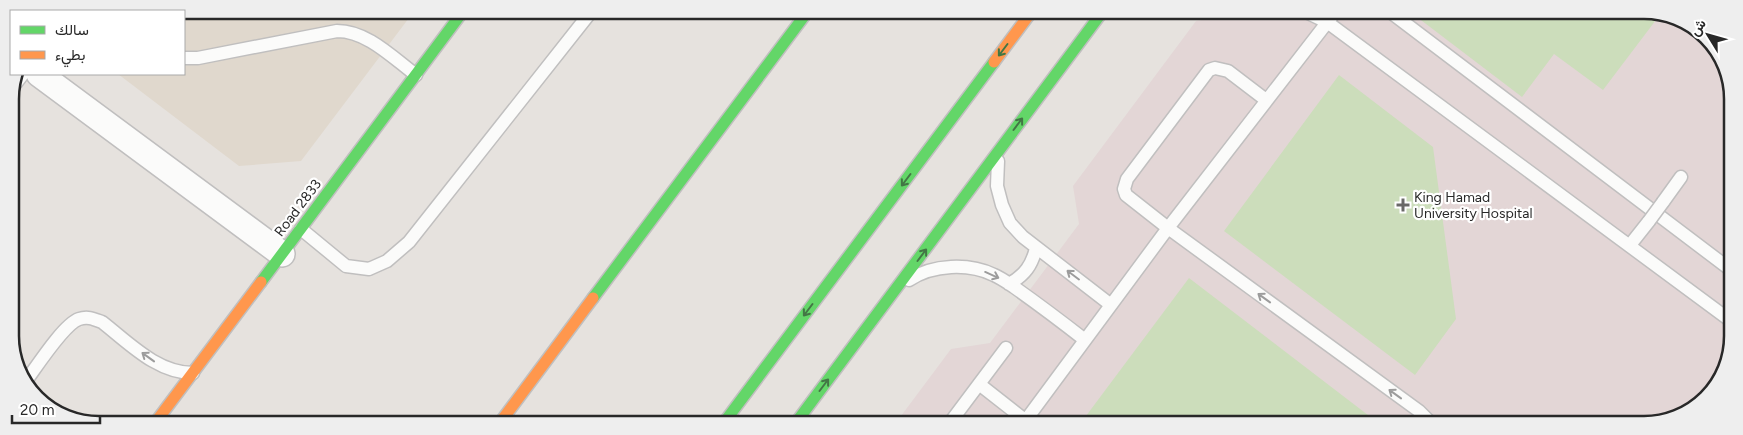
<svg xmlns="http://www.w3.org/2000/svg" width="1743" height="435" font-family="Figtree,Vazirmatn,sans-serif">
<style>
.education{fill:#e0d8cd}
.medical{fill:#e3d6d6}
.green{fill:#cdb}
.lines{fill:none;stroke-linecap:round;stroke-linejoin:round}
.lane-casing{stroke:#c0bfbf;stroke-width:15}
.street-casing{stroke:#c0bfbf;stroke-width:28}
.fast-casing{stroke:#c0bfbf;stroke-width:14}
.slow-casing{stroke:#c0bfbf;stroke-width:14}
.lane{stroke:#fbfbfa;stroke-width:12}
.street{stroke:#fbfbfa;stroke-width:25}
.fast{stroke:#63d668;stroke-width:11}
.slow{stroke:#ff974d;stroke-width:11}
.lane-bridge-casing{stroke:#c0bfbf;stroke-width:15;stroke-linecap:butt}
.lane-bridge{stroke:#fbfbfa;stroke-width:12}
.oneway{stroke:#437645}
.oneway2{stroke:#9c9c9c}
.poi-dot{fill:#6a6968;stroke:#fff;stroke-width:2}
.labels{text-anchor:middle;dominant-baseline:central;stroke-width:4.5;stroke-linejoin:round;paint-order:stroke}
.poi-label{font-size:14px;fill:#282828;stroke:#fff;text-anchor:start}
.street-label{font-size:14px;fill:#282828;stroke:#fff}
.rim{fill:none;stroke:#282828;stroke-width:2.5}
</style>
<rect width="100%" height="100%" fill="#e6e2de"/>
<path class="education" d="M98,10H415L301,161L239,166L118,74H184V11H92Z"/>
<path class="medical" d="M1230,11L1662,12L1707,36L1731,81V354L1703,403L1650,425L895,424L951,349L990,343L1079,224L1073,186L1196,21L1227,15Z"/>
<path class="green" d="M1409,11L1662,12L1603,90L1554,54L1522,97Z
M1339,75L1433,147L1456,319L1415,375L1224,231Z
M1189,278L1381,425L1080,424Z"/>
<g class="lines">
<defs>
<path id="lane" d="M1304,11L1327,22L1731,321
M1389,11L1731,270
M184,58H198L337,31C367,31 392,57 416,75
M13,87L23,74
M1266,100L1228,71L1215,68L1209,70L1127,179L1124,189L1126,195L1168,228L1419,411L1433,425
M998,161L997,186L1002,205L1010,223L1023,237L1111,305
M1663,202L1681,177
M301,229L346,266L369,269L387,261L409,242L590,13
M1630,245L1649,221
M909,280C933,264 969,263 994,275C1001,278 1008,283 1014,287C1038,304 1062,322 1085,340
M1009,284C1025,275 1032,265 1036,248
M26,381C37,366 64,324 79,319C88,316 94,319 102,322C129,343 157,373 193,373
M979,384L1030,424
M949,424L1006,348
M1023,424L1168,228L1336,11"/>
<path id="street" d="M39,74L282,254"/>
<path id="fast" d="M261,282L464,10
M593,298L808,11
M723,424L994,62
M795,424L1103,11"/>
<path id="slow" d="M994,62L1032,11
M155,423L261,282
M499,424L593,298"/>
</defs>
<use href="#lane" class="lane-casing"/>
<use href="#street" class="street-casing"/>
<use href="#fast" class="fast-casing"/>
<use href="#slow" class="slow-casing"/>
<use href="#lane" class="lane"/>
<use href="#street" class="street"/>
<use href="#fast" class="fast"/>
<use href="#slow" class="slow"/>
<defs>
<path id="lane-bridge" d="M1649,221L1663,202"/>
</defs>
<use href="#lane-bridge" class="lane-bridge-casing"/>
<use href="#lane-bridge" class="lane-bridge"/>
</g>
<defs><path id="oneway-shaft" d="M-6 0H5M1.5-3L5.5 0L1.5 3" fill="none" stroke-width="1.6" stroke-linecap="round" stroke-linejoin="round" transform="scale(1.25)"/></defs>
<g class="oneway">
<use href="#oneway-shaft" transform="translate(1003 50) rotate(127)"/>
<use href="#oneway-shaft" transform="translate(1018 124) rotate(-53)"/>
<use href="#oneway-shaft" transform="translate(906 180) rotate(127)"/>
<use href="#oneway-shaft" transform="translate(922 255) rotate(-53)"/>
<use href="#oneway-shaft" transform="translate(808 310) rotate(127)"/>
<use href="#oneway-shaft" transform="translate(824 385) rotate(-53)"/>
</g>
<g class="oneway2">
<use href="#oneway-shaft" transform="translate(992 275) rotate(24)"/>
<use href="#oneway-shaft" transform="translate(1073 275) rotate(-143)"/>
<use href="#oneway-shaft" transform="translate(1264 298) rotate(-144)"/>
<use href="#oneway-shaft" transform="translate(148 357) rotate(-144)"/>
<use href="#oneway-shaft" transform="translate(1395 394) rotate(-144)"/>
</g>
<path class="poi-dot" d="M1400.5 197.5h5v5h5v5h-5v5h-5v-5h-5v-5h5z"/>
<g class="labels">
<g class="poi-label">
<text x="1414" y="197">King Hamad<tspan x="1414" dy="16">University Hospital</tspan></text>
</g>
<g class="street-label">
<text transform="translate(298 208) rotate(-53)">Road 2833</text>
</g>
</g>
<path d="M0 0H1743V435H0ZM99 19H1644A80 80 0 0 1 1724 99V336A80 80 0 0 1 1644 416H99A80 80 0 0 1 19 336V99A80 80 0 0 1 99 19Z" fill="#eee" fill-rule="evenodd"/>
<path class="rim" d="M99 19H1644A80 80 0 0 1 1724 99V336A80 80 0 0 1 1644 416H99A80 80 0 0 1 19 336V99A80 80 0 0 1 99 19Z"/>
<rect x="10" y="10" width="175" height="65" fill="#ffffff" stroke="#a9a9a9"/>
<rect x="20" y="26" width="25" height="8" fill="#63d668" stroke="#a9a9a9"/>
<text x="55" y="35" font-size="15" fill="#282828">سالك</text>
<rect x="20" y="51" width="25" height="8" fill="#ff974d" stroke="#a9a9a9"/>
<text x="55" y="60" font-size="15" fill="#282828">بطيء</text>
<g transform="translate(1708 35) rotate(307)" stroke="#ffffff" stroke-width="4" paint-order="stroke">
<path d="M0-4L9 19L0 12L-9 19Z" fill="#282828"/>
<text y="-8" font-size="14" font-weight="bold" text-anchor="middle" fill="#282828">ش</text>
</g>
<path d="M12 415v8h88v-8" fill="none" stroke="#282828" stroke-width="2.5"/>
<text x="20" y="415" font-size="15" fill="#282828" stroke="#ffffff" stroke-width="4" paint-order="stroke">20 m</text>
</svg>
